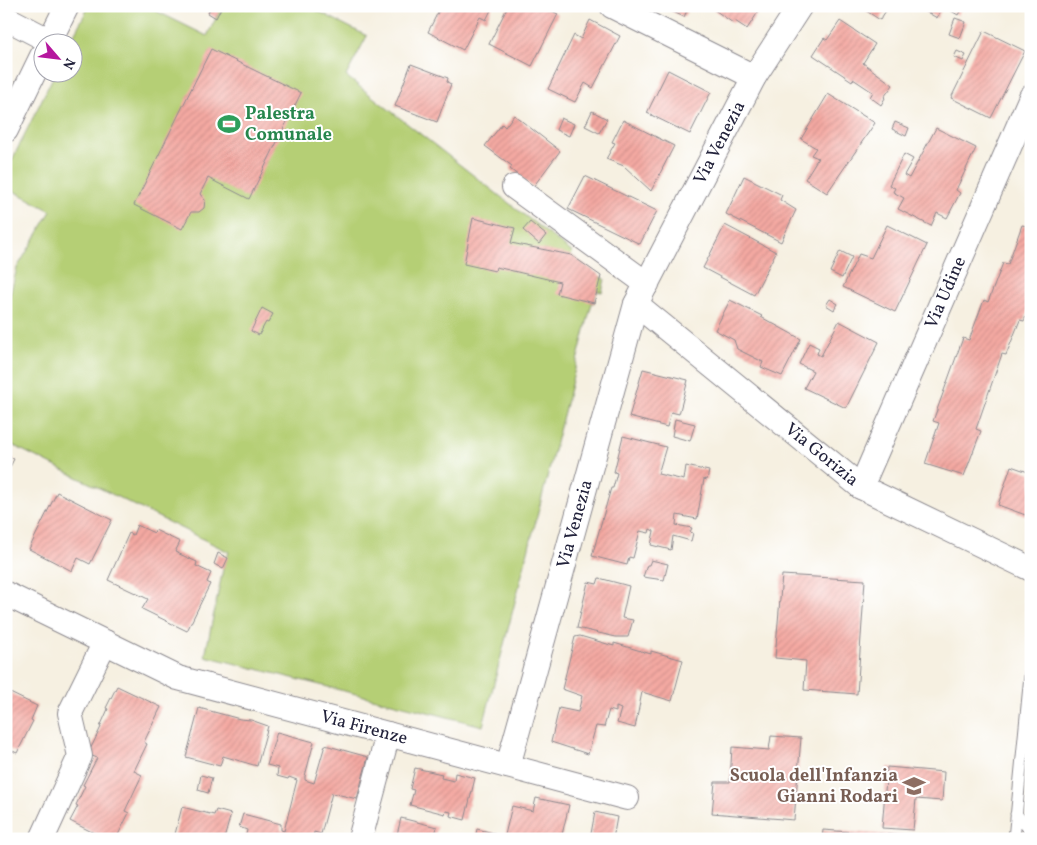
<svg xmlns="http://www.w3.org/2000/svg" width="1037" height="845" font-family="Vollkorn,serif">
<style>
.pitch{fill:#b5cf75;stroke:#6c7858}
.building{fill:url(#building-hatch)}
.lines{fill:none;stroke-linecap:round;stroke-linejoin:round}
.lane-casing{stroke:#8c898e;stroke-width:13}
.street-casing{stroke:#8c898e;stroke-width:26}
.lane{stroke:#fff;stroke-width:11}
.street{stroke:#fff;stroke-width:24}
.labels{text-anchor:middle;dominant-baseline:central;stroke-width:4;stroke-linejoin:round;paint-order:stroke}
.leisure-label{font-size:18px;font-weight:bold;fill:#27864d;stroke:#fff;text-anchor:start}
.street-label{font-size:18px;fill:#22223b;stroke:#fff}
.education-label{font-size:18px;font-weight:bold;fill:#785e54;stroke:#fff;text-anchor:end}
</style>
<defs>
<pattern id="building-hatch" width="6" height="6" patternUnits="userSpaceOnUse" patternTransform="scale(1.25)"><rect width="6" height="6" fill="#f4a9a2"/><path d="M-1 1l2-2M0 6l6-6M5 7l2-2" fill="none" stroke="#d1918c"/></pattern>
</defs>
<rect width="100%" height="100%" fill="#fff"/>
<filter id="ink" filterUnits="userSpaceOnUse"><feTurbulence type="fractalNoise" baseFrequency=".02" numOctaves="2"/><feDisplacementMap in="SourceGraphic" scale="10" xChannelSelector="R" yChannelSelector="G"/><feConvolveMatrix kernelMatrix="1 2 1 2 8 2 1 2 1" color-interpolation-filters="sRGB"/></filter>
<filter id="wash" filterUnits="userSpaceOnUse"><feTurbulence type="fractalNoise" baseFrequency=".0096" numOctaves="4" result="noise"/><feDisplacementMap in="SourceGraphic" scale="20" xChannelSelector="R" yChannelSelector="G"/><feGaussianBlur stdDeviation="1.12" result="paint"/><feColorMatrix in="noise" values="0 0 0 0 0 0 0 0 0 0 0 0 0 0 0 0 0 1.4 0 .05"/><feComposite in="paint" operator="in"/></filter>
<g filter="url(#wash)">
<rect width="100%" height="100%" fill="#f6f0e1"/>
<path class="pitch" d="M89,6H146L207,36L222,6H308L367,36L346,76L573,253L571,255L601,277L605,279L602,292L597,291L594,303H592L483,726L205,656L223,569L229,552L6,442V311L17,268L51,211L6,187L11,162L55,73L72,72V42H70Z"/>
<g id="blocks">
<path class="building" d="M211,6H222L216,18L208,13Z
M441,6H493L486,20L480,17L463,50L428,32Z
M508,6H542L558,14L532,66L489,44Z
M665,6H689L684,17L665,8Z
M709,6H762L747,29L735,21L733,23Z
M859,6H889L880,20Z
M916,6H963L958,15L943,6L937,18Z
M955,18L966,22L960,38L949,34Z
M590,20L620,36L593,88L585,83L575,102L548,89L574,35L581,39Z
M840,21L875,44L863,63L893,85L884,97L885,98L881,105L870,97L873,92L871,91L853,79L852,81L813,55L824,38L827,40Z
M984,31L1025,51L991,118L951,98Z
M211,49L301,93L249,199L208,178L200,194L205,200L204,208L199,212H191L182,229L134,205Z
M957,51L966,55L963,61L954,57Z
M411,64L448,78L447,82L451,84L437,122L395,106Z
M668,70L711,92L690,134L647,113Z
M828,94L875,123L827,193L805,179L818,158L811,155L816,148L801,139Z
M592,111L607,119L599,133L585,126Z
M514,115L560,151L533,187L510,169L512,166L485,146L502,124L505,127Z
M561,118L574,124L569,136L556,130Z
M623,120L674,146L651,191L624,166L606,159L615,143L612,142Z
M895,122L909,128L906,136L892,129Z
M936,128L976,148L956,190L960,193L947,218L937,213L931,226L898,209L904,198L893,192L895,188L889,185L904,154L913,159L904,175L909,178Z
M585,176L657,211L640,244L568,209Z
M744,176L782,195L780,200L796,210L781,242L726,214Z
M1031,217V304L1024,321L1020,320L1006,355L1002,354L976,429L981,431L964,476L925,464L939,423L933,421L963,338L969,340L984,300L988,302L1003,263L1008,264L1022,225L1027,226Z
M473,218L515,228L511,243L571,255L601,276L594,303L557,294L560,282L496,267L495,271L464,264Z
M530,222L546,235L539,244L523,230Z
M725,225L776,252L754,295L703,268Z
M887,225L927,245L895,312L843,287L859,254L871,258Z
M840,251L852,257L842,278L830,272Z
M830,299L838,304L834,310L826,305Z
M730,300L762,316L761,317L801,339L782,376L761,367L763,362L737,349L734,340L715,330Z
M262,308L273,314L268,323L266,322L259,335L251,331Z
M839,321L879,342L846,408L804,388L813,371L799,364L809,343L819,348L817,354L821,356Z
M643,369L688,380L679,414L671,412L667,427L629,417Z
M675,419L695,424L690,441L672,436Z
M623,436L666,447L658,474L684,480L686,466L709,471L707,480L704,479L697,519L677,515L676,525L692,528L690,532L693,533L691,541L673,536L671,550L651,545L654,531L650,529L649,533L640,531L633,558L629,557L627,565L592,556L611,488H613L617,473L614,472Z
M6,455L14,459L6,475Z
M1011,466L1031,473V517L998,505Z
M57,492L112,520L90,564L78,558L72,571L29,549Z
M137,525L154,533L155,530L180,542L175,552L197,562L196,566L211,573L207,582L210,584L187,631L142,609L148,599L108,580L129,533L133,535Z
M218,553L228,558L223,569L214,564Z
M651,560L668,564L664,580L643,577L647,565H649Z
M782,575L865,580L857,694L804,690L806,661L775,658Z
M599,578L629,586L622,618L633,620L628,637H616L577,628L588,582L597,584Z
M580,636L614,646V643L651,654V651L683,660L672,701L642,692L635,728L617,723L621,709L616,707V712L609,710L604,727L596,726L588,754L551,742L559,708L578,712L582,696L562,689L575,637Z
M117,686L161,707L144,742L147,744L134,771L142,775L125,811L129,813L116,839H106L70,821L78,806L76,805L85,786L83,785L97,758L88,754L101,727H100L108,709L106,708Z
M6,691L37,706L31,720L33,721L17,753L6,748Z
M199,708L240,719L251,720L268,726L257,766L223,756L220,766L186,757Z
M277,732L314,742L305,776V780L314,783L325,745L368,757L357,799L332,793L321,834L314,832L313,839H245L247,830L239,827L243,814L281,824V830L284,831L297,780L289,777L288,779L277,776L278,768L267,765Z
M771,736L801,738L794,820L712,813L715,782H730L732,747L769,750Z
M887,767L944,772L942,801L916,799L913,830L882,828Z
M415,768L442,774L441,778L454,781L455,773L475,778L465,820L450,816L451,812L446,811L445,814L410,805L414,790L410,789Z
M201,775L212,778L208,793L198,790Z
M536,798L569,805L561,839H504L512,806L533,811Z
M182,807L214,815L216,810L231,814L224,839L174,838Z
M595,812L617,817L613,839H590Z
M401,818L437,827L434,839H396Z
M477,829L494,833L492,839H475Z
M823,830L905,836V839H822Z"/>
</g>
</g>
<g filter="url(#ink)">
<use href="#blocks" fill-opacity="0" stroke="#8c898e" stroke-width="1"/>
<g class="lines">
<defs>
<path id="lane" d="M1016,814L1031,831
M1014,839L1031,665"/>
<g id="street">
<path d="M612,6L754,77"/>
<path d="M6,18L50,41"/>
<path d="M49,42L67,6"/>
<path d="M6,130L42,56"/>
<path d="M514,187L647,284"/>
<path id="s1" d="M636,304L861,487L1031,569"/>
<path id="s2" d="M861,487L1031,97"/>
<path id="s3" d="M6,594L178,678L627,798"/>
<path id="s4" d="M508,766L636,304L754,77L800,6"/>
<path d="M42,839L80,756L70,713L105,642"/>
<path d="M360,839L388,734"/>
</g>
</defs>
<use href="#lane" class="lane-casing"/>
<use href="#street" class="street-casing"/>
<use href="#lane" class="lane"/>
<use href="#street" class="street"/>
</g>
</g>
<defs>
<symbol id="stadium-bare" viewBox="-9 -9 18 18"><path d="M0-5a6.5 5 0 1 0 0 10a6.5 5 0 1 0 0-10ZM-3.5-1.8h7v3.6h-7Z" fill="#2e9e5b" stroke="#fff" stroke-width="2.5" paint-order="stroke"/></symbol>
<symbol id="school-bare" viewBox="-9 -9 18 18"><path d="M0-5L7-2L0 1L-7-2ZM-4 1L0 2.5L4 1V4Q0 6-4 4Z" fill="#8d6e63" stroke="#fff" stroke-width="2.5" paint-order="stroke"/></symbol>
</defs>
<g fill-rule="evenodd">
<use href="#stadium-bare" x="213" y="108" width="32" height="32"/>
<use href="#school-bare" x="898" y="770" width="32" height="32"/>
</g>
<g class="labels">
<g class="leisure-label">
<text x="245" y="114">Palestra<tspan x="245" dy="21">Comunale</tspan></text>
</g>
<g class="street-label">
<text stroke="none"><textPath href="#s4" startOffset="661">Via Venezia</textPath></text>
<text stroke="none"><textPath href="#s2" startOffset="212">Via Udine</textPath></text>
<text stroke="none"><textPath href="#s1" startOffset="239">Via Gorizia</textPath></text>
<text stroke="none"><textPath href="#s4" startOffset="251">Via Venezia</textPath></text>
<text stroke="none"><textPath href="#s3" startOffset="384">Via Firenze</textPath></text>
</g>
<g class="education-label">
<text x="898" y="776">Scuola dell'Infanzia<tspan x="898" dy="21">Gianni Rodari</tspan></text>
</g>
</g>
<rect width="1037" height="845" fill="none" stroke="#fff" stroke-width="25"/>
<g transform="translate(58 58) rotate(118)"><circle r="24" fill="#ffffff" stroke="#a7a7b1"/>
<path d="M0-4L9 19L0 12L-9 19Z" fill="#b5179e"/>
<text y="-8" font-size="14" font-weight="bold" text-anchor="middle" fill="#22223b">N</text>
</g>
</svg>
